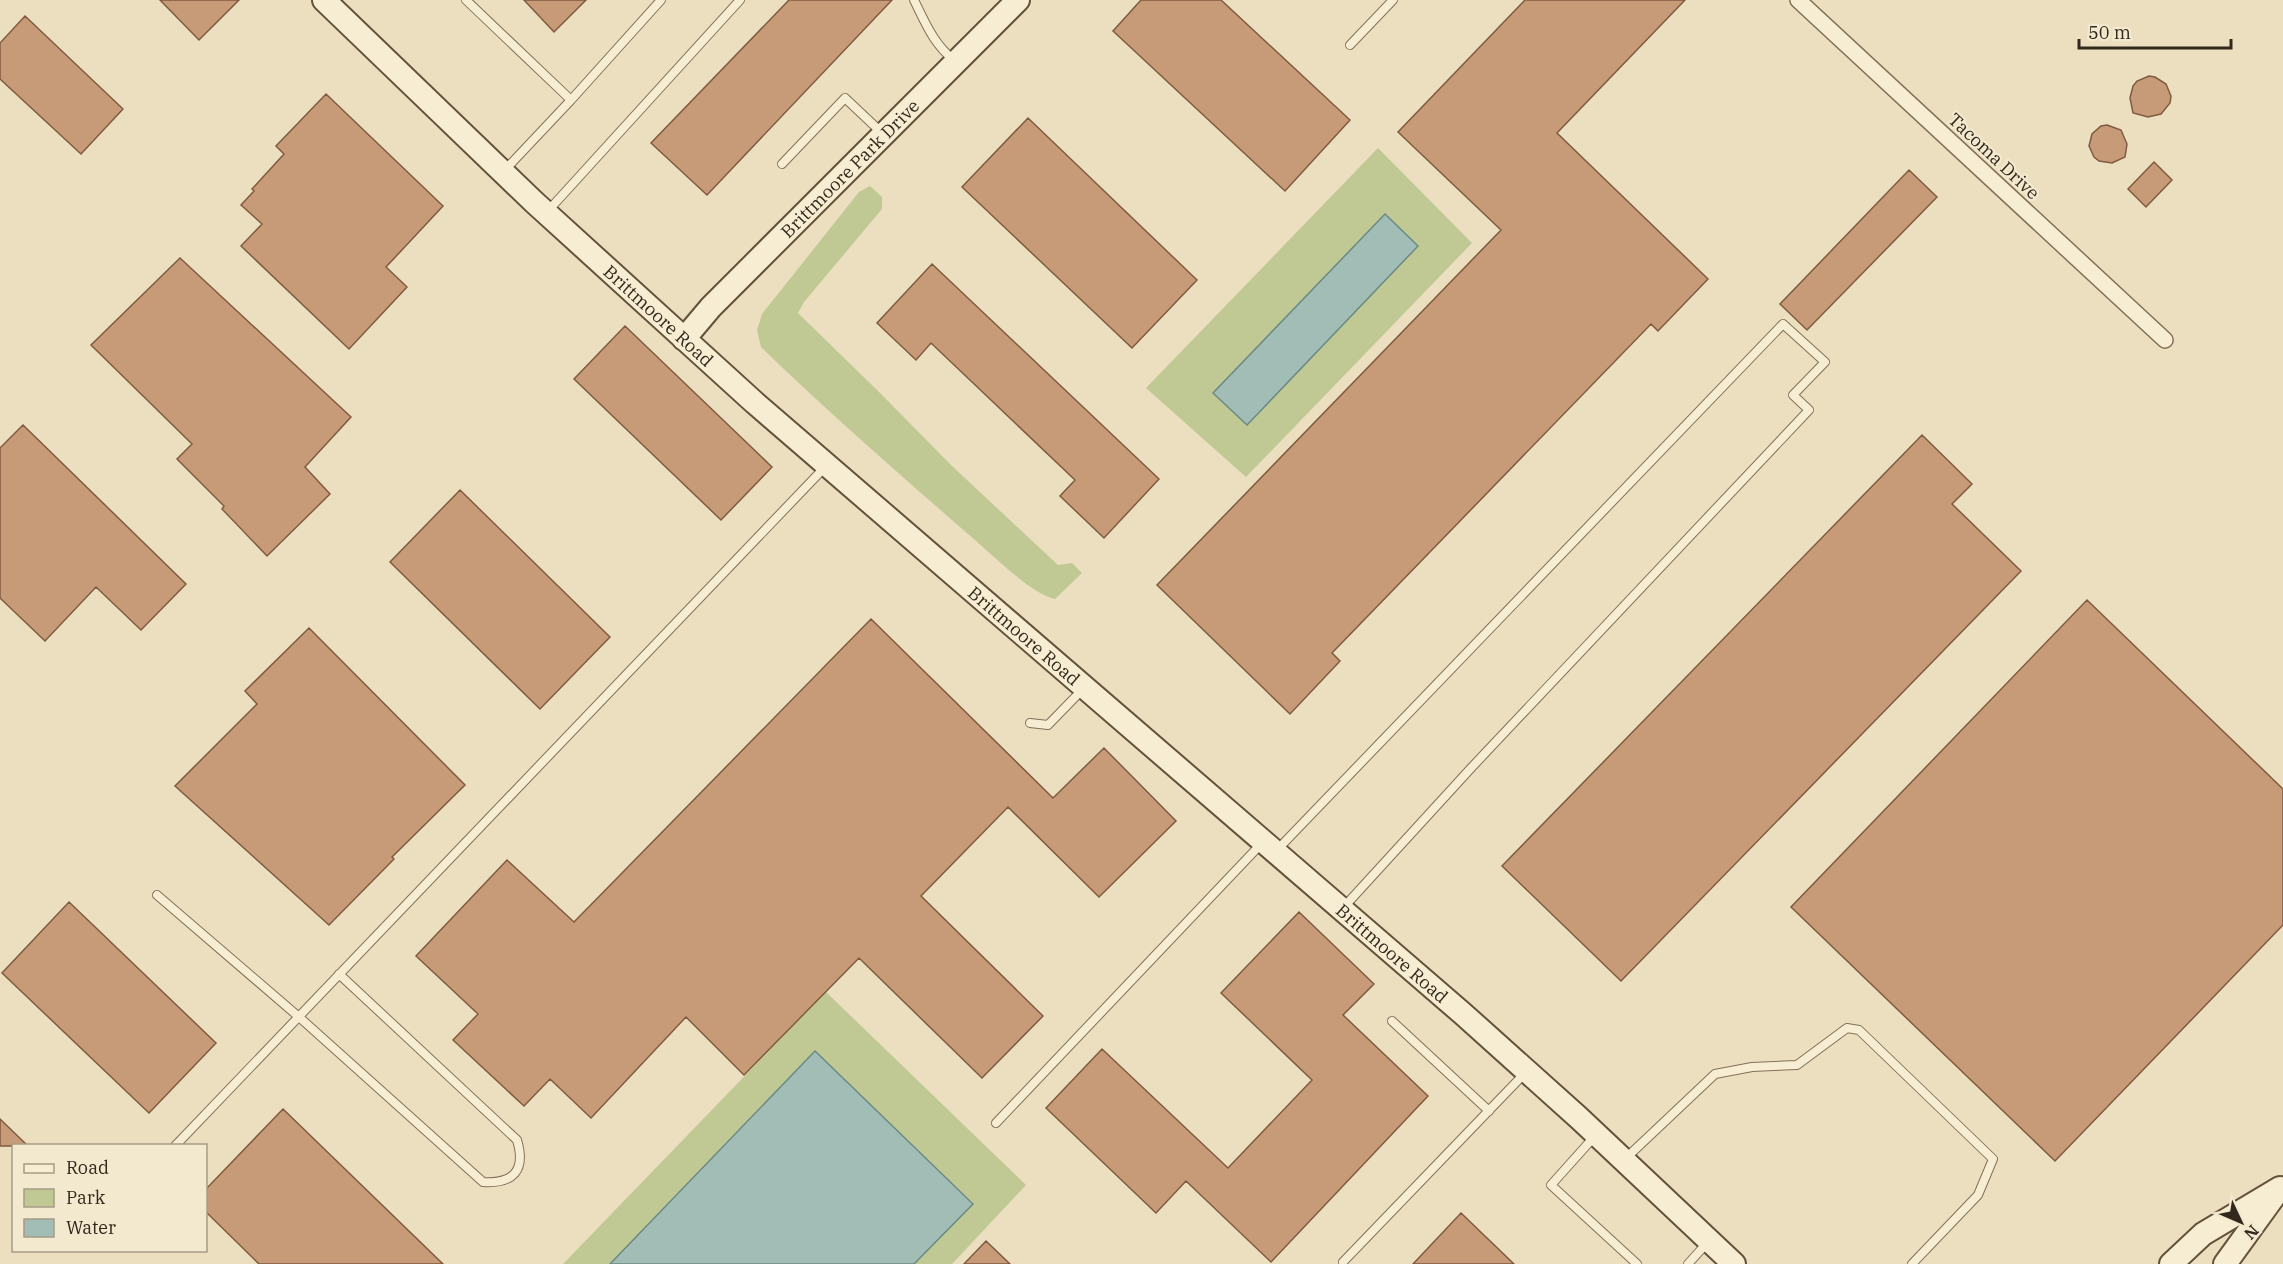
<svg xmlns="http://www.w3.org/2000/svg" width="2283" height="1264" font-family="'IBM Plex Serif',serif">
<style>
.green{fill:#c0c894}
.water{fill:#a2bdb6;stroke:#6a8a83;stroke-width:1.5}
.building{fill:#c79b77;stroke:#805b40;stroke-width:1.5}
.lines{fill:none;stroke-linecap:round;stroke-linejoin:round}
.lane-casing{stroke:#837059;stroke-width:10}
.street-casing{stroke:#837059;stroke-width:18}
.secondary-casing{stroke:#64513c;stroke-width:26}
.lane{stroke:#f6edd2;stroke-width:8}
.street{stroke:#f6edd2;stroke-width:15}
.secondary{stroke:#f6edd2;stroke-width:22}
.labels{text-anchor:middle;dominant-baseline:central;stroke-width:4.5;stroke-linejoin:round;paint-order:stroke}
.street-label{font-size:18px;fill:#33281c;stroke:#f3e9ce}
</style>
<rect width="100%" height="100%" fill="#ebdfbf"/>
<path class="green" d="M1378,148L1472,243L1246,477L1146,388Z
M870,186L882,197V209L804,302L798,313L878,391L952,466L1058,565L1072,563L1082,573L1055,599C1029,593 990,552 968,534C898,473 828,412 761,347L757,330L762,314L859,192Z
M826,992L1026,1185L952,1264H914L973,1203L815,1051L610,1264H563Z"/>
<path class="water" d="M1385,214L1418,246L1247,425L1213,393Z
M815,1051L973,1204L914,1264H610Z"/>
<path class="building" d="M160,0H239L199,40Z
M524,0H586L554,32Z
M789,0H892L707,195L651,143Z
M1141,0H1221L1350,120L1285,191L1113,31Z
M1525,0H1685L1557,133L1708,279L1658,331L1651,324L1332,653L1340,661L1290,714L1157,585L1501,230L1398,132Z
M25,16L123,109L81,154L0,79V43Z
M2149,76L2155,77L2166,84L2171,96L2170,103L2161,114L2148,117L2133,113L2130,98L2133,86L2137,81Z
M326,94L443,206L386,267L407,287L349,349L241,246L262,224L241,205L254,191L252,189L284,154L276,146Z
M1028,118L1197,280L1132,348L962,187Z
M2107,125L2121,130L2127,144L2125,157L2112,163L2099,161L2094,157L2089,146L2092,134L2101,126Z
M2154,162L2172,180L2146,207L2128,189Z
M1909,170L1937,197L1807,330L1780,304Z
M180,258L351,417L305,467L330,494L267,556L222,509L224,506L177,459L192,444L91,345Z
M932,264L1159,479L1104,538L1060,496L1075,480L931,343L916,360L877,323Z
M625,326L772,467L721,520L574,379Z
M23,425L186,584L141,630L96,587L45,641L0,598V448Z
M1922,435L1972,484L1952,504L2021,571L1621,981L1502,866Z
M460,490L610,637L540,709L390,562Z
M2087,600L2283,789V925L2055,1161L1791,907Z
M871,619L1053,798L1104,748L1176,821L1099,897L1008,807L921,896L1043,1016L982,1078L859,958L744,1075L686,1017L591,1118L550,1079L524,1106L453,1040L478,1014L416,956L507,860L574,922Z
M309,628L465,785L392,857L394,859L329,925L175,786L257,704L245,691Z
M69,902L216,1043L149,1113L2,973Z
M1299,912L1374,984L1343,1015L1428,1096L1271,1262L1186,1181L1156,1213L1046,1108L1102,1049L1228,1168L1312,1080L1221,993Z
M283,1109L443,1264H259L206,1212V1189Z
M0,1119L28,1146H0Z
M1461,1213L1514,1264H1413Z
M986,1241L1010,1264H964Z"/>
<g class="lines">
<defs>
<path id="lane" d="M466,0L571,100L504,171
M914,0C925,22 934,45 954,60
M1350,45L1393,0
M571,100L661,0
M782,164L845,98L881,132
M547,212L740,0
M1030,723L1048,725L1084,688
M1277,850L1783,324L1825,362L1793,395L1809,410L1472,767L1343,908
M157,895L299,1017L483,1182C514,1184 526,1170 517,1140L339,974
M1392,1021L1489,1111
M996,1123L1262,843
M1594,1137L1551,1185L1637,1264
M175,1146L826,466
M1625,1159L1715,1074L1752,1067L1797,1065L1847,1028L1859,1030L1993,1159L1978,1195L1912,1264
M1343,1262L1526,1072
M1688,1264L1707,1243"/>
<path id="street" d="M1798,0L2165,340"/>
<g id="secondary">
<path id="s1" d="M324,0L534,202L755,403L1462,1013L1579,1118L1734,1264"/>
<path id="s2" d="M684,339L711,307L1018,0"/>
<path d="M2171,1264L2203,1234L2280,1188"/>
<path d="M2225,1264L2275,1195"/>
</g>
</defs>
<use href="#lane" class="lane-casing"/>
<use href="#street" class="street-casing"/>
<use href="#secondary" class="secondary-casing"/>
<use href="#lane" class="lane"/>
<use href="#street" class="street"/>
<use href="#secondary" class="secondary"/>
</g>
<g class="labels">
<g class="street-label">
<text transform="translate(1994 156) rotate(43)">Tacoma Drive</text>
<text stroke="none"><textPath href="#s2" startOffset="238">Brittmoore Park Drive</textPath></text>
<text stroke="none"><textPath href="#s1" startOffset="460">Brittmoore Road</textPath></text>
<text stroke="none"><textPath href="#s1" startOffset="946">Brittmoore Road</textPath></text>
<text stroke="none"><textPath href="#s1" startOffset="1432">Brittmoore Road</textPath></text>
</g>
</g>
<rect x="12" y="1144" width="195" height="108" fill="#f3e9ce" stroke="#a69c87" stroke-width="1.5"/>
<rect x="24" y="1164" width="30" height="9" fill="#f6edd2" stroke="#a69c87" stroke-width="1.5"/>
<text x="66" y="1174" font-size="18" fill="#33281c">Road</text>
<rect x="24" y="1189" width="30" height="18" fill="#c0c894" stroke="#a69c87" stroke-width="1.5"/>
<text x="66" y="1204" font-size="18" fill="#33281c">Park</text>
<rect x="24" y="1219" width="30" height="18" fill="#a2bdb6" stroke="#a69c87" stroke-width="1.5"/>
<text x="66" y="1234" font-size="18" fill="#33281c">Water</text>
<g transform="translate(2241 1222) rotate(134)" stroke="#f3e9ce" stroke-width="4.5" paint-order="stroke">
<path d="M0-4.5L10 22L0 15L-10 22Z" fill="#33281c"/>
<text y="-9" font-size="16" font-weight="bold" text-anchor="middle" fill="#33281c">N</text>
</g>
<path d="M2079 39v9h152v-9" fill="none" stroke="#33281c" stroke-width="3"/>
<text x="2088" y="39" font-size="18" fill="#33281c" stroke="#f3e9ce" stroke-width="4.5" paint-order="stroke">50 m</text>
</svg>
